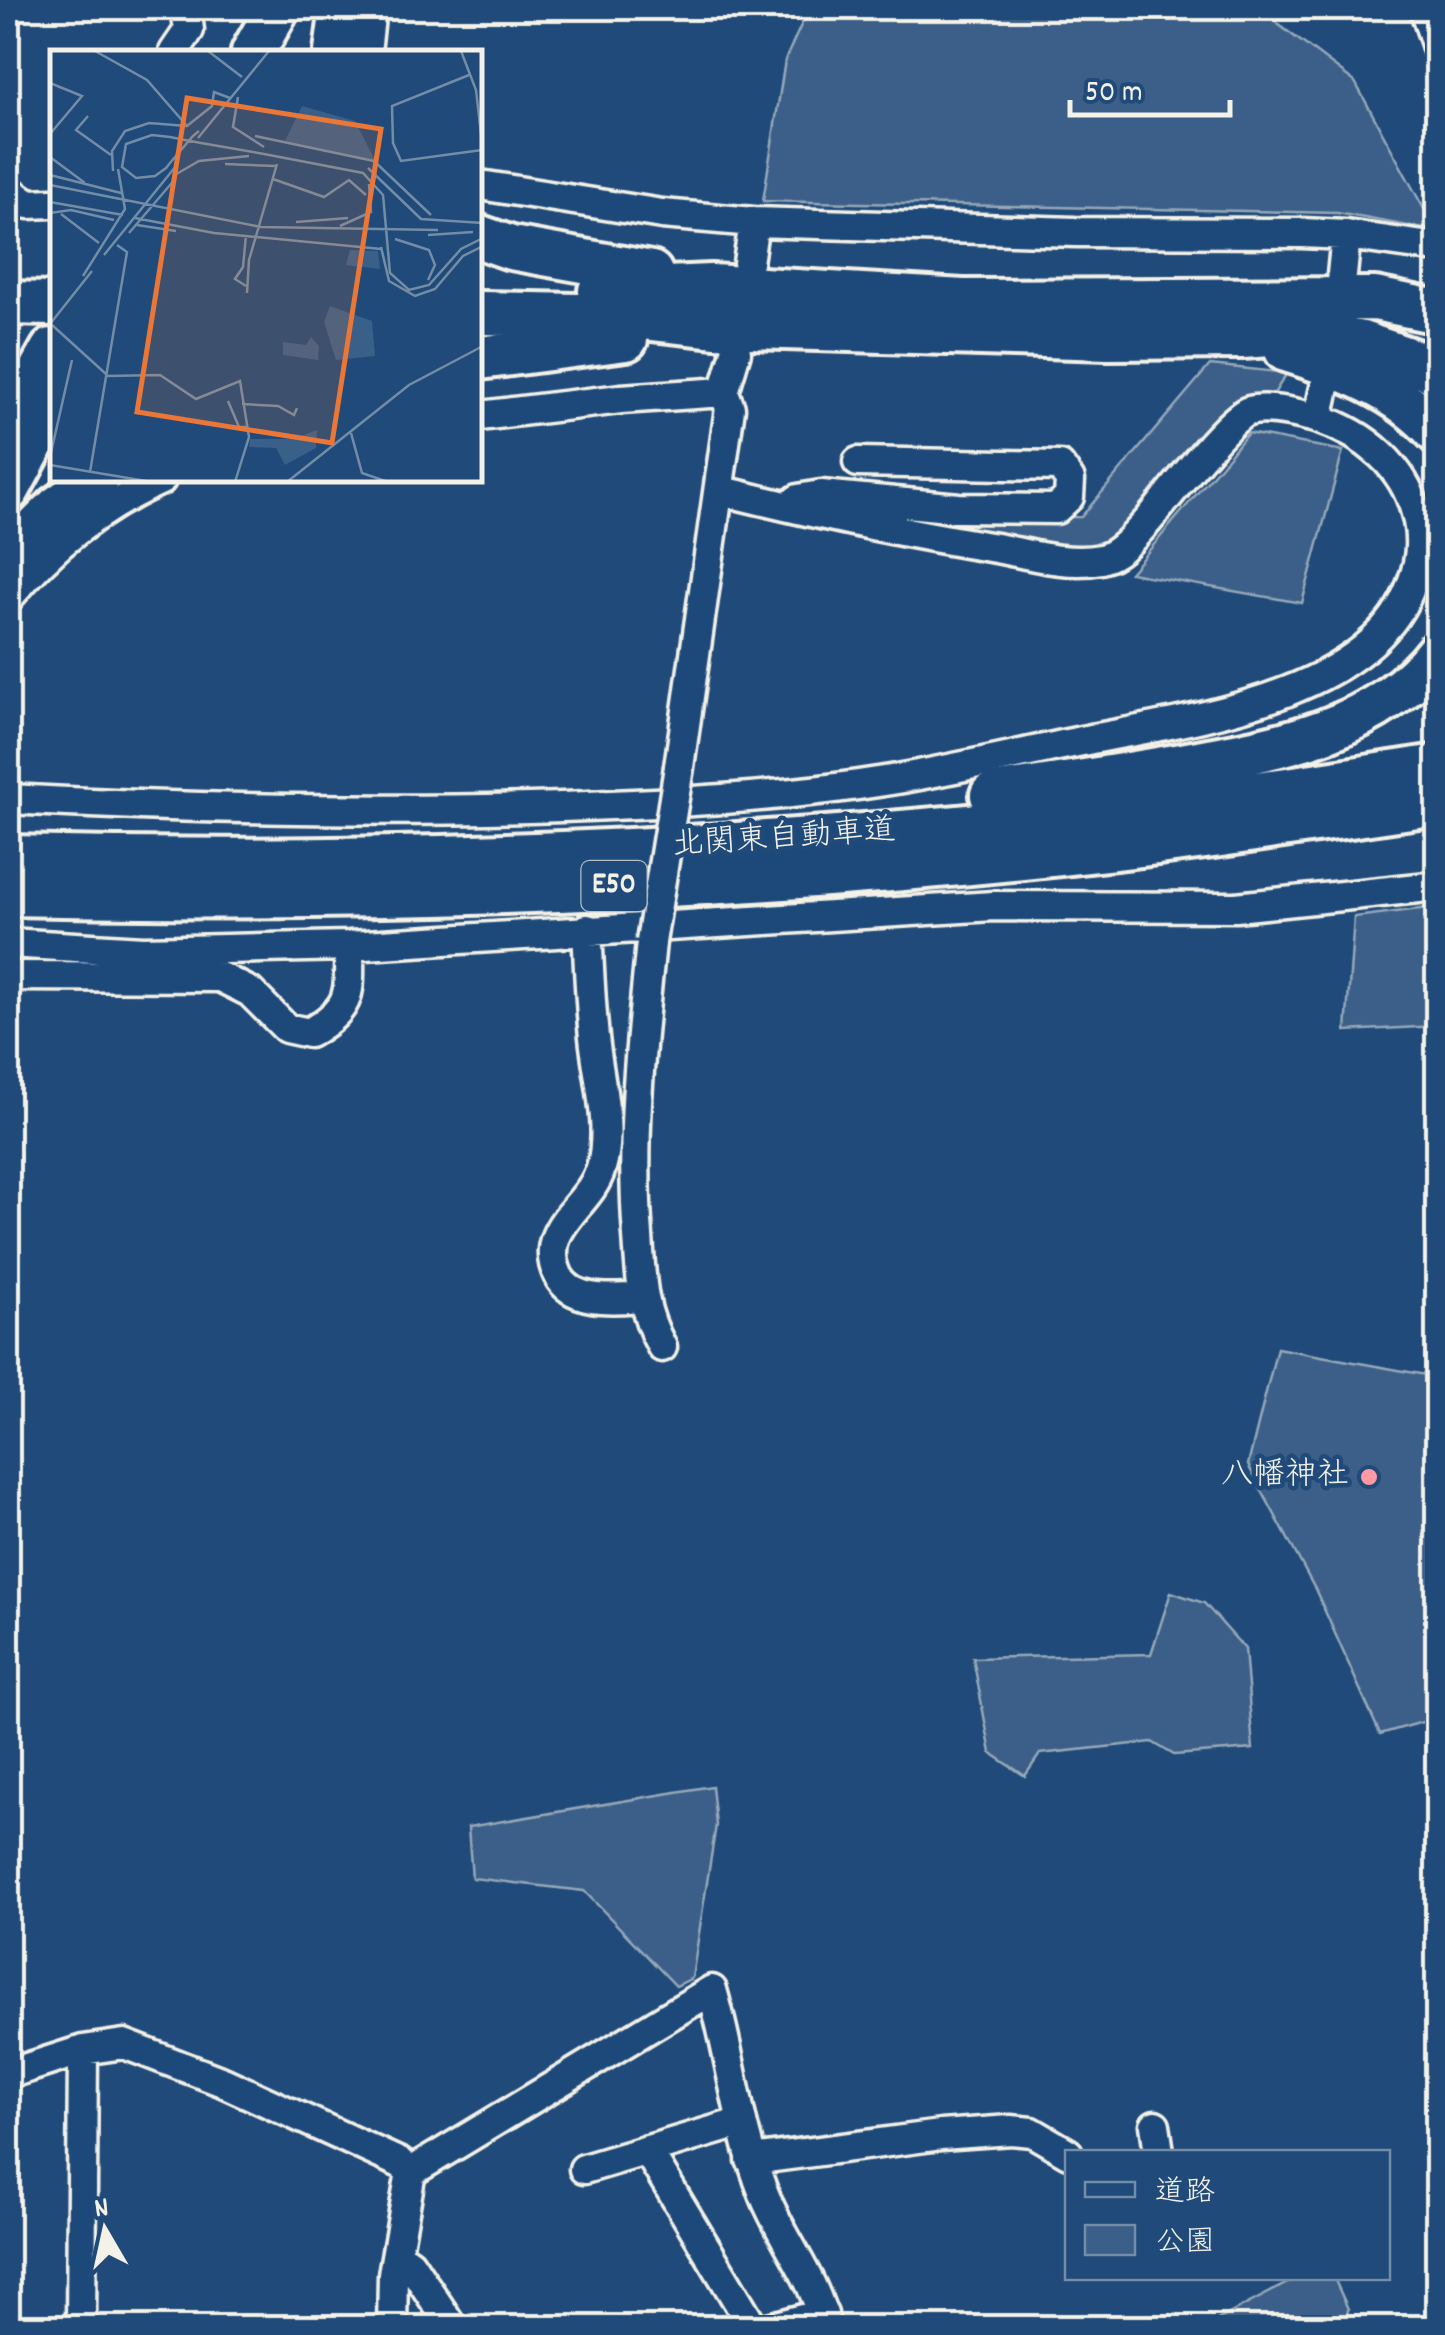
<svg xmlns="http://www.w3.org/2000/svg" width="1445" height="2335" font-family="Dekko,'Klee One',sans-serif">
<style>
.green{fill:#3a5f88;stroke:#97a8b8;stroke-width:2.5}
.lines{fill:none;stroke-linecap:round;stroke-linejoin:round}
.minor-casing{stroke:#f4f1e8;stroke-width:35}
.highway-casing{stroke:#f4f1e8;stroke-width:50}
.minor{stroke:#1f4a7a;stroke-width:28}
.highway{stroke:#1f4a7a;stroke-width:42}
.minor-bridge-casing{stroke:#f4f1e8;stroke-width:35;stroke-linecap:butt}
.minor-bridge{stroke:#1f4a7a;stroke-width:28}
.poi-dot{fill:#ff9aa2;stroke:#1f4a7a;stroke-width:4}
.labels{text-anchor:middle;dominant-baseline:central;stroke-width:9;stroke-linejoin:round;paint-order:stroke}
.shield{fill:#1f4a7a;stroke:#b4bfc7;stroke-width:2.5}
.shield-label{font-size:30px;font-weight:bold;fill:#f4f1e8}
.street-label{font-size:32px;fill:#f4f1e8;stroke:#1f4a7a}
.poi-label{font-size:32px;fill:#f4f1e8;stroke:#1f4a7a;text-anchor:end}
.inset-road{fill:none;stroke:#748da6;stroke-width:2.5}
.view{fill:#ea7738;fill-opacity:0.15;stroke:#ea7738;stroke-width:5}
.inset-edge{fill:none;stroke:#f4f1e8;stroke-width:5}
</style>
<rect width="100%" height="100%" fill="#1f4a7a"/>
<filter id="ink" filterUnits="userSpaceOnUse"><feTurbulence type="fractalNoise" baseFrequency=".01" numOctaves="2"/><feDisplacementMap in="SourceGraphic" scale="20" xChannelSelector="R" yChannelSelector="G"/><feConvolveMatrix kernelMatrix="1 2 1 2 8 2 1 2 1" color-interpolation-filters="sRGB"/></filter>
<g filter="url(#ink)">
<path class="green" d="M809,8H1267L1278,24L1355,82L1436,231L1337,213L763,201L785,60Z
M1210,365L1287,373L1270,400L1114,541L1085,550L972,533L974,518L1081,517Z
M1248,433L1343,451L1302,603L1130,573Z
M1437,907V1026L1346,1031L1354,917Z
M1277,1348L1437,1377V1718L1380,1734L1316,1591L1248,1465Z
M1171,1592L1204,1603L1245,1649L1253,1749L1174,1755L1152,1742L1040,1754L1025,1776L991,1753L973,1658L1151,1654Z
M712,1786L716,1825L692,1978L676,1986L584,1891L472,1878L468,1827Z
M1297,2278H1334L1348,2309L1346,2327H1204Z"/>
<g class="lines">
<defs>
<path id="minor" d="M1424,8L1438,50
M174,52L189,30L186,8
M366,52L371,8
M480,185L662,214L754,222L1075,232L1302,233L1346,235L1438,248
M8,190L29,204L52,203
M748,263L754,222
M1342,275L1346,235
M480,416L621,399L724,392
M1318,419L1326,383
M790,506L798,499L821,495L959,508L1056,509L1069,497L1070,480L1060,466L858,462
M8,598C52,546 98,508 161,480
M679,767L730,408L724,392L736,352
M8,799C193,809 376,813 562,807C672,803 782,798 891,780C957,769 1022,753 1087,740C1187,720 1362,698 1408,593C1420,566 1424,542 1416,513C1404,466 1365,434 1319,419C1301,414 1267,406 1249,411C1229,416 1164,503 1146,523C1133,537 1119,555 1101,559C1067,566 1029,554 996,548C902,533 811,513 719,490
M587,929C589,965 590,1001 594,1037C598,1078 613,1128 601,1168C590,1207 536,1227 558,1275C572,1304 615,1299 642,1297
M651,942C641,1041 630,1137 638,1236C641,1279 641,1309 662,1347
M8,943L143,951L349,946L994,906L1236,907L1438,886
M8,976L220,977L250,992L286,1028L309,1033C354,1006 349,994 349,946
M8,2074L83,2050L124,2044L223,2082L400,2163L411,2172
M1155,2125L1159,2152
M647,2150L754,2328
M751,2160L941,2135L1011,2130L1032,2132L1068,2153
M584,2169L739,2123
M411,2172L712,1990C732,2058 737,2126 764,2194C782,2240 815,2278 826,2328
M397,2254L410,2263L453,2328
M81,2328L83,2050
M392,2328L393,2274L411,2172
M768,2328L823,2314"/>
<path id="highway" d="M253,52L278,8
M336,52L342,8
M480,237L511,248L651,273
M600,291L711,286L963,301L1375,299L1438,312
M8,303L52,304
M480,313L624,316L715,326L1108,338L1242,337L1303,333L1362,343L1420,363L1438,374
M1286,350C1341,367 1399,388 1438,433
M480,358L626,339
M8,428L52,350
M8,490L52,409
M8,557L58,507L96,480
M992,795C1054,786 1115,777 1176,766C1270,749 1376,733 1438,652
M8,857C410,867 813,850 1213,799C1288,790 1363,777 1438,766
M8,894C412,903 820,888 1221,835C1293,825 1365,814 1438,803"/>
</defs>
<use href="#minor" class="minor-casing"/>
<use href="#highway" class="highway-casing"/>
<use href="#minor" class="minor"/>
<use href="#highway" class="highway"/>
<defs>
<path id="minor-bridge" d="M651,942L679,767"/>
</defs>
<use href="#minor-bridge" class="minor-bridge-casing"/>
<use href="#minor-bridge" class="minor-bridge"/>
</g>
</g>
<circle class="poi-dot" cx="1369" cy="1477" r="10"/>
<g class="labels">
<rect class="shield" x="581.5" y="861" width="65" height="50" rx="8"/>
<g class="shield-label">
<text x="614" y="886">E50</text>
</g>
<g class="street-label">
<text transform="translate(784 840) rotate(-4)">北関東自動車道</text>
</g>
<g class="poi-label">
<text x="1349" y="1477">八幡神社</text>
</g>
</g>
<g transform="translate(50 50)">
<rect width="432" height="432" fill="#1f4a7a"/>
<path d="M252,56L305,71L325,110L235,91ZM300,200L328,201L330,219L296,215ZM280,256L322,271L325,306L286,310L274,272ZM261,287L269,296L268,310L233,305V292L256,295ZM267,380L266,398L235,415L226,398L199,397L200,389H243Z" fill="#3a5f88"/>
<path class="inset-road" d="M45,1L97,30L137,76L162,56L164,42L180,48M158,1L192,27M411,1L426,40L433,102M419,25L342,56L343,93L351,111L432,100M0,33L32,46L0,84M188,47L183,77L214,97M38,66L26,80L61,105M149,81L143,86L120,113L116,118L105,126L86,128L72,117L76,94L102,85L120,87L135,90L151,93L214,104L313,123L333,145L340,223L359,240L379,235L411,199L433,188M205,86L324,111L381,165M148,88L219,1M0,107L35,133M175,114L226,116M318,118L371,169L433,173M63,121L62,101L75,81L99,73L137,76M0,125L71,143M123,126L149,111L199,106M223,129L274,147L299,130L316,145M0,135L211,177L388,180M0,152L73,165M0,163L21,160L64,170M11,164L49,193M85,168L164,183L331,199M246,172L298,168M87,175L126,181M290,176L321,162L319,134M79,183L126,128M378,185L423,182M345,189L379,200L385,215L378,230M331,197L339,231L365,246L385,239L413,206L433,196M54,205L126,116M33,226L75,159L68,119M196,236L185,229L193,217L196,185M197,243L199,210L227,114M0,274L42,221M2,275L56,324M56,326L110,325L146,349L190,331L199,387L185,432M178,351L189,377H198M192,354L228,356L244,365L247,358M301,383L312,423L338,432M0,407L22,310M0,415L102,432M40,422L77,202L67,195M237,432L359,335L433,296"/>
<path class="view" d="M137,48L331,79L282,393L87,362Z"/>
<rect width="432" height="432" class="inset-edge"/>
</g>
<rect width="1445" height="2335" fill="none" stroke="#1f4a7a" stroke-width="40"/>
<rect x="20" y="20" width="1405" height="2295" fill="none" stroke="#f4f1e8" stroke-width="4" filter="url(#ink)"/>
<rect x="1065" y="2150" width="325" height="130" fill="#1f4a7a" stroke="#748da6" stroke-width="2.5"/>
<rect x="1085" y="2182" width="50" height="15" fill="#1f4a7a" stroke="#748da6" stroke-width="2.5"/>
<text x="1155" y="2200" font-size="30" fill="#f4f1e8">道路</text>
<rect x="1085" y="2225" width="50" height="30" fill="#3a5f88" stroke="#748da6" stroke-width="2.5"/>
<text x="1155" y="2250" font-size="30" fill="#f4f1e8">公園</text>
<g transform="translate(105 2230) rotate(351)" stroke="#1f4a7a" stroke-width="8" paint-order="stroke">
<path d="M0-8L18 38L0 25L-18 38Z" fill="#f4f1e8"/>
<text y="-15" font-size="28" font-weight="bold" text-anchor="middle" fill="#f4f1e8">N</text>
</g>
<path d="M1070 100v15h160v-15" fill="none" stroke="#f4f1e8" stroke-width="5"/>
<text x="1085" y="100" font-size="30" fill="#f4f1e8" stroke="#1f4a7a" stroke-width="8" paint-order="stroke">50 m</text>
</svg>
